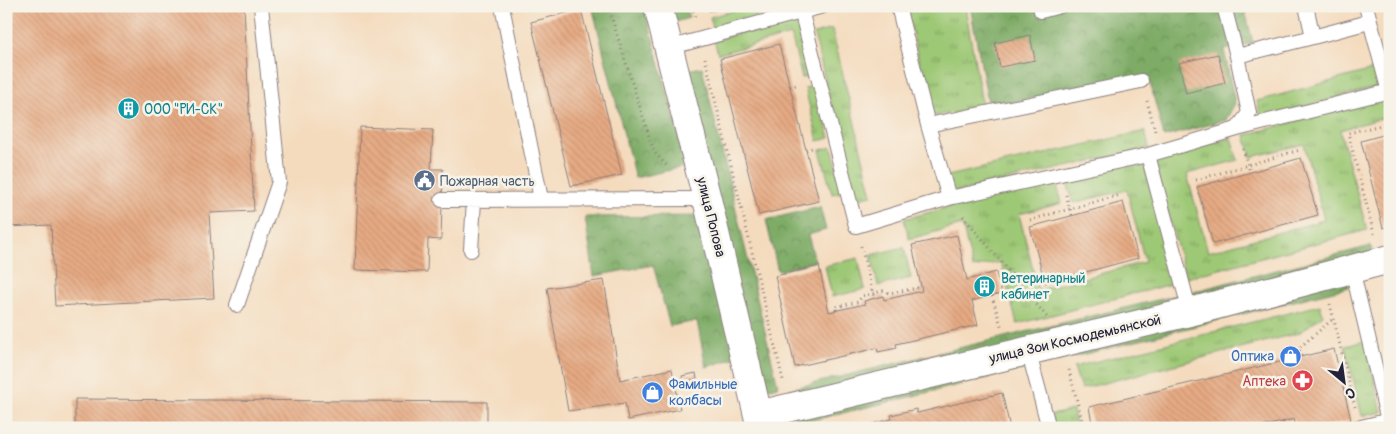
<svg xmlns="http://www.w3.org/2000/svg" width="1396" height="434" font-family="Pangolin,sans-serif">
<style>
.grass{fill:url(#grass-tufts);stroke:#607558}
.forest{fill:url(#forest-crowns);stroke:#506750}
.building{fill:url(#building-back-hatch)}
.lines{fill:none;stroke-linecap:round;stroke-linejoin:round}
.lane-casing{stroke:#8b7e7c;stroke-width:16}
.street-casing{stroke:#8b7e7c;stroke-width:30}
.path{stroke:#8b7e7c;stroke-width:3;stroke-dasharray:1 4;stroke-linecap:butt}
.lane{stroke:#fff;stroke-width:14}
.street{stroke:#fff;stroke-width:28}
.labels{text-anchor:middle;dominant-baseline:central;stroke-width:5;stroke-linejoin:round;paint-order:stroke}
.culture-label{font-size:14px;fill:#0d838f;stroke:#f7f3e8;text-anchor:start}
.service-label{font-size:14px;fill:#4e5e75;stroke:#f7f3e8;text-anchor:start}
.street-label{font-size:14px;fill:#22223b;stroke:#f7f3e8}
.shop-label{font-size:14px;fill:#366cbe;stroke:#f7f3e8;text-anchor:end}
.health-label{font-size:14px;fill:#be3a42;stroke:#f7f3e8;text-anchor:end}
</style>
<defs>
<pattern id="grass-tufts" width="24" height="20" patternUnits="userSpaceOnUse" patternTransform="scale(1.25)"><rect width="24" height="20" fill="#9dc874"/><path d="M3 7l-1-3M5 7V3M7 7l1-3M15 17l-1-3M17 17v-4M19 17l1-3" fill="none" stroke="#80a260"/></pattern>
<pattern id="forest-crowns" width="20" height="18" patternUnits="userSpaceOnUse" patternTransform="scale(1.25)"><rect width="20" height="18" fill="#7eac66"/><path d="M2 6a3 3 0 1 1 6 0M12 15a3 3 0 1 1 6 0" fill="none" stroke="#678c55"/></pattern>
<pattern id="building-back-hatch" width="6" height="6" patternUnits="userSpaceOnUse" patternTransform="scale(1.25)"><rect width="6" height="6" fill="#e6aa83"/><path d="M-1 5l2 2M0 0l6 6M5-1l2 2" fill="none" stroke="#c59272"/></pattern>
</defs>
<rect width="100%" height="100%" fill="#f7f3e8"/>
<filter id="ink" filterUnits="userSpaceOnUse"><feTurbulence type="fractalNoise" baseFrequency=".02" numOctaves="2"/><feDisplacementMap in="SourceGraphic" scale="10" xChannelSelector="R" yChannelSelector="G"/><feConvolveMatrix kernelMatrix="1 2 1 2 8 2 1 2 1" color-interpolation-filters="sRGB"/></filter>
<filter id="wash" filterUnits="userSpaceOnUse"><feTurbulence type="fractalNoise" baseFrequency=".0096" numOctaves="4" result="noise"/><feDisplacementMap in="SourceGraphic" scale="20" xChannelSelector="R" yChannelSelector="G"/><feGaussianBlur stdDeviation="1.12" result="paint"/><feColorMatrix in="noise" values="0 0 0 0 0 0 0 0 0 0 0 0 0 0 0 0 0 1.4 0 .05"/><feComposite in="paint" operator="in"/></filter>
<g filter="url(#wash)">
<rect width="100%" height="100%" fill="#f4dbbe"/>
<path class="grass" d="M751,6H796L713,30L710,17Z
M906,6H965L983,109L932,116Z
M798,18L813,75L802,78L791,35L718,54L714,40Z
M832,29L872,195L854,199L814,34Z
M1376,69L1381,86L1261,118L1257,101Z
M815,86L830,138L818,141L805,88Z
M1390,96V116L1340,130L1367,230L1186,278L1153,159L1231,138L1238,160L1187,174L1208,252L1324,220L1304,144L1251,157L1245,135Z
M1145,131L1149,148L952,193L948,176Z
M832,147L843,192L832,194L820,150Z
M1143,159L1175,283L1017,324L1001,262L973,268L962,225L909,239L904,219L1055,179L1062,203L1019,214L1038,290L1145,262L1127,190L1073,203L1066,179Z
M904,247L911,278L878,286L871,255Z
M858,258L865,289L832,297L825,266Z
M1320,305L1323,315L1299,333L1081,389L1074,367Z
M1365,341L1382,412L1362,416L1345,346Z
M1073,410L1077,428H1054L1051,415Z"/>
<path class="forest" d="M592,6H644L687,166L635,178Z
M664,6H686L689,18L668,24Z
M970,6H1244L1253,43L1224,50L1235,103L1226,120L1164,137L1148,75L989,107Z
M702,67L778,386L759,391L683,71Z
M820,207L826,230L808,235L815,261L778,271L766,220Z
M705,216L739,357L706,367L697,321L670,326L653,265L594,276L585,217Z
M1371,246L1375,258L1194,305L1191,292Z
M1346,275L1349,287L1042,365L1039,353Z
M1178,295L1181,307L793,401L790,389Z
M1022,359L1025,369L797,424L795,413Z"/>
<g id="blocks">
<path class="building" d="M6,6H244L254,211L209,213L214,298L55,306L51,225L6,227Z
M707,6H727L728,7L709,11Z
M581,9L622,175L571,186L531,22Z
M1030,35L1035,60L1000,67L995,43Z
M779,44L819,201L759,215L720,59Z
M1218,54L1225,83L1186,93L1179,63Z
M360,127L433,130L431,169H443L441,240L428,239L427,272L355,270Z
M1390,133V226L1383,228L1361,141Z
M1301,158L1318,215L1213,244L1197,187Z
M1123,202L1138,258L1045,283L1030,227Z
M957,235L967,280L996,272L1002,293L972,301L978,325L896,344L897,348L878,352L877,348L795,367L775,276L819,266L829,312L865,304L864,301L883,296L884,300L918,292L922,291L912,245Z
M604,280L620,380L672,369L680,409L628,420L625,403L568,411L547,288Z
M1334,349L1351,420L1317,428H1296L1294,419L1257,428H1093L1089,407Z
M696,373L697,379L683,382L682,376Z
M1002,393L1010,428H858L892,419L891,415L916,409L917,413Z
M75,399L487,402V428H75Z"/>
</g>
</g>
<g filter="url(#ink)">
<use href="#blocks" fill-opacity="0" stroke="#8b7e7c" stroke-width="1"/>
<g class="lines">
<defs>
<path id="lane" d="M502,6L541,199
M800,6L856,226L949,198L1148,155L1237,129L1390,91
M898,6L928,125L949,198
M1040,6L1041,11L1060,6
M1224,6L1237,56
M1306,6L1313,37L1369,22
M1366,6L1389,92
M668,48L823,6
M928,125L1141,81
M1237,129L1249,113L1237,56L1313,37
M1148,155L1190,312
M442,200L707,199
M471,250L474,200
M1352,269L1388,421
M237,305L279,182L261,6
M1028,350L1049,428
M1357,428L1390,420"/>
<path id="street" d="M658,6L707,199L761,428
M759,415L1190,312L1390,259"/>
</defs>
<use href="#lane" class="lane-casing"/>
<use href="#street" class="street-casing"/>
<path class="path" d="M608,6L654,152L669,168
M692,6L695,18
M705,58L783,380
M790,87L799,84
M1147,101L1155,131
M1243,149L1250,172
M806,150L815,147
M1196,180L1300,150
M1066,195L1072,216
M963,216L1047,317
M1030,220L1120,195
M1374,234L1348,133L1390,123
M861,246L874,298
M992,296L1002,329
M1330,304L1355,407
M836,310L835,307L858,302L862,296L883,291L889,293L917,288L918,292
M1301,356L1299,348L1333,319
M1069,370L1084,428
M1283,422L1285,428"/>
<use href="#lane" class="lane"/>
<use href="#street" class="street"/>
</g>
</g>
<defs>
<symbol id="building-disc" viewBox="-11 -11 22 22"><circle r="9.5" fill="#0f9aa8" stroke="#f7f3e8"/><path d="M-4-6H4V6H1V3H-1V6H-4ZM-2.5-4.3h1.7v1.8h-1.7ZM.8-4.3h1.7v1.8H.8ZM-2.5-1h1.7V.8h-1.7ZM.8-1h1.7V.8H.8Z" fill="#fff"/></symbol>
<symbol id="civic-disc" viewBox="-11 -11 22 22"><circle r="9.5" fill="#5c6f8a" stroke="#f7f3e8"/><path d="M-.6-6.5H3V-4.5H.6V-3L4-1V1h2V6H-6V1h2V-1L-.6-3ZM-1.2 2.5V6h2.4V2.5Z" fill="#fff"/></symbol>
<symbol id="shop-disc" viewBox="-11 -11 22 22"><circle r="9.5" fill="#3f7fe0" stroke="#f7f3e8"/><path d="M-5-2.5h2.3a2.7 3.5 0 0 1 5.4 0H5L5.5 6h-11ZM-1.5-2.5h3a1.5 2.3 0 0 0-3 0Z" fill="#fff"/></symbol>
<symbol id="pharmacy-disc" viewBox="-11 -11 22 22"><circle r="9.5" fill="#e0444e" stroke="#f7f3e8"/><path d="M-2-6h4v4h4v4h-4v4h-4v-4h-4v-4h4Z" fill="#fff"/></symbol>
</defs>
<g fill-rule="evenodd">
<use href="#building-disc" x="116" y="96" width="25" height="25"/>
<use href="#civic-disc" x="412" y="168" width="25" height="25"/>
<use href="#building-disc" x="972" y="274" width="25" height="25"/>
<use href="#shop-disc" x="1278" y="344" width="25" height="25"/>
<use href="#pharmacy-disc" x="1290" y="368" width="25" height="25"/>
<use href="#shop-disc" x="640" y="380" width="25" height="25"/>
</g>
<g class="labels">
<g class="culture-label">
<text x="144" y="109">ООО "РИ-СК"</text>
<text x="1001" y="278">Ветеринарный<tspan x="1001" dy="16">кабинет</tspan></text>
</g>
<g class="service-label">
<text x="440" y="181">Пожарная часть</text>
</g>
<g class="street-label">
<text transform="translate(711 217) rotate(76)">улица Попова</text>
<text transform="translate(1075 339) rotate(-13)">улица Зои Космодемьянской</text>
</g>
<g class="shop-label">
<text x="1274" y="356">Оптика</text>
<text x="669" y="384" text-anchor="start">Фамильные<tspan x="669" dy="16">колбасы</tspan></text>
</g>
<g class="health-label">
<text x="1286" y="381">Аптека</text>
</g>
</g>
<rect width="1396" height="434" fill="none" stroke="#f7f3e8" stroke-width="25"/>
<g transform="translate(1344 382) rotate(151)" stroke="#f7f3e8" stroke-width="4" paint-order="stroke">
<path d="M0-4L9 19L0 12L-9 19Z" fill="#22223b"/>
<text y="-8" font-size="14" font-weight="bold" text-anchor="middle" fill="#22223b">С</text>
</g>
</svg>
